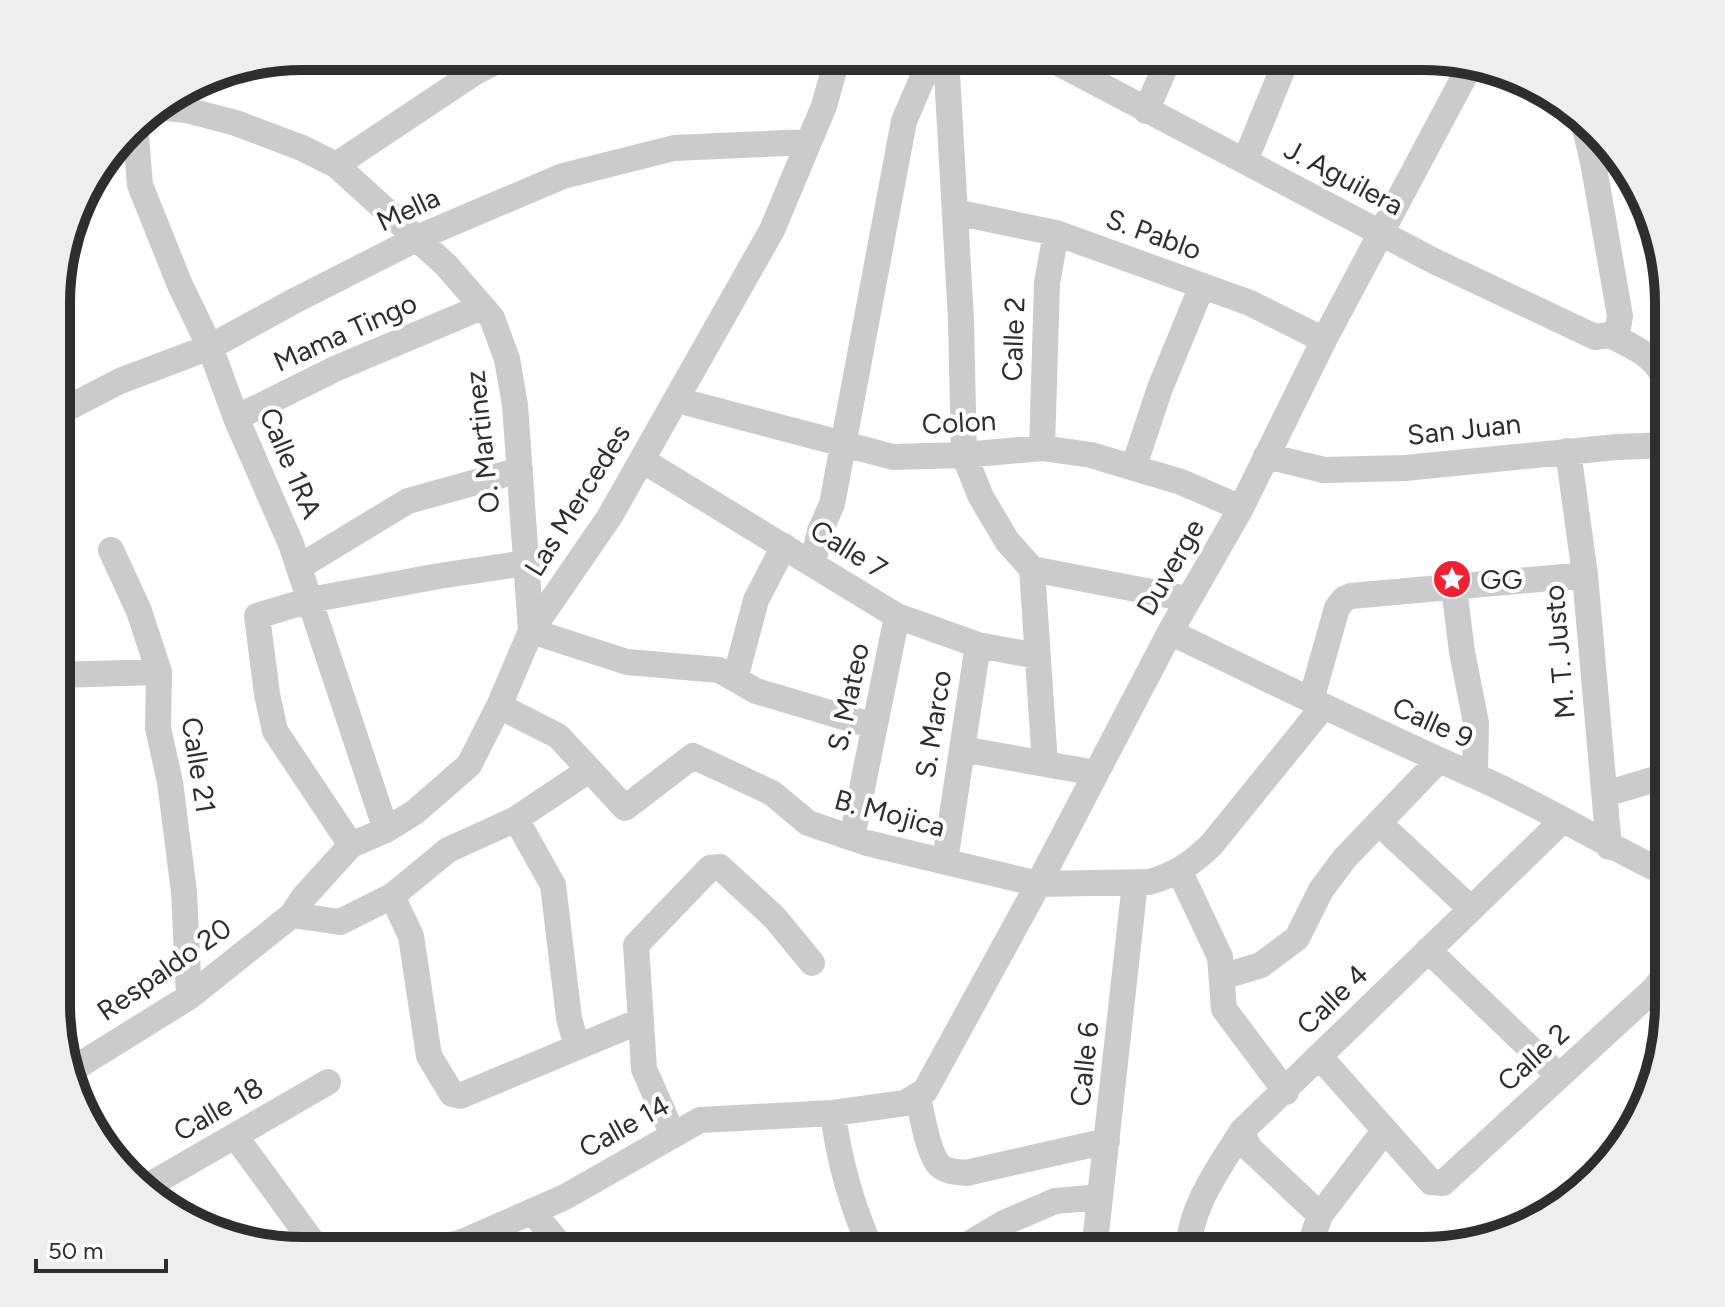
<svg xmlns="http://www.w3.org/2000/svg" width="1725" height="1307" font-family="Figtree,sans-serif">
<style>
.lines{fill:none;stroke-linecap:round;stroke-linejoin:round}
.minor{stroke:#cbcbcb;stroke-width:26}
.labels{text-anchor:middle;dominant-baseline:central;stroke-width:8;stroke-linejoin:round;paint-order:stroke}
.street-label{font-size:28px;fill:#2e2e2e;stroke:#fff}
.poi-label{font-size:28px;fill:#2e2e2e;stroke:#fff;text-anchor:start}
.rim{fill:none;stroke:#2e2e2e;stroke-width:10}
</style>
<rect width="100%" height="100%" fill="#fff"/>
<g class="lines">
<path class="minor" d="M946,56L961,320L964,455L981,497L1007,541L1032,569L1188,599
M1045,56L1434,261L1595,337L1610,335L1618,328L1620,316L1593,162L1582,115
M158,107L186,110L236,123L302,148L336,165L446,265L492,318L507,359L515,405L531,631L627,662L719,670L756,691L874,726
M1146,111L1170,56
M135,124L140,185L180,285L210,347L236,418L291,544L386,830
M1245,161L1288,56
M336,165L477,71L508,56
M955,212L1056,233L1250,303L1324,340
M1610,335C1639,350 1658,356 1669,389
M677,400L893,457L964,455L1042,448L1091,455L1181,482L1241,508
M58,413L120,381L210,347L296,300L424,235L563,176L674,148L808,142
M236,418L337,368L482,307
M1042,448L1047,283L1056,233
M1568,451L1585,575L1609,847
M1266,456L1324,470L1405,468L1617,447L1669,445
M642,460L897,616L978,645L1037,656
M1134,466L1160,388L1202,286
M111,550L139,611L159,672L158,728L170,782L184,892L189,997
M813,563L820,531L832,504L904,121L932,56
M299,567L408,501L520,470
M1032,569L1045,764
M1454,588L1462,652L1476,723L1475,776
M1170,632C1271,681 1371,730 1473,775C1540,804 1603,844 1669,875
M57,675L159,672
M735,679L756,600L784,546
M1311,700L1337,608L1344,599L1351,596L1585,575
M499,706L558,736L625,808L693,756L772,793L808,823L867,843L1038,884L1149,882C1175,875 1193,863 1212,844L1323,707
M962,749L1096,773
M1605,794L1669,775
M516,819L553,885L569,1018L577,1047
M1379,823L1471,909
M852,838L897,616
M351,845L275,731L267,694L257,616L310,600L439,576L526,563
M945,861L978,645
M1179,870L1220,957L1224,1009L1286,1092
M392,896L411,936L429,1056L452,1094L460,1096L640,1021
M292,915L340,922L392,896L448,850L516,819L589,770
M1428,950L1559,1076
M1222,977L1261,965L1297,938L1321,890L1344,859L1438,761
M1319,1056L1431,1182L1443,1183L1653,990L1668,972
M70,1071L189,997L292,915L303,898L351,845L386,830L415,812L469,765L499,706L531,631L610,516L772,230L824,106L838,56
M918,1097C922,1114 928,1155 940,1166C947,1172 958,1172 966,1173L1107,1141
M833,1113C839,1161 852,1207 872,1251
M1242,1131L1249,1148L1320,1215
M673,1135L644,1069L636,945L710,868L720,867L775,918L812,963
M236,1137L319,1251
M141,1190L328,1082
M532,1211L565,1251
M420,1251L460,1243L565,1197L700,1120L833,1113L905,1103L925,1091L1033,894L1170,632L1241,508L1324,340L1471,64
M957,1251L1004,1223L1055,1201L1100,1197
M1094,1251L1135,883
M1188,1251C1190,1206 1219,1168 1242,1131L1563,820
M1308,1251L1320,1215L1385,1130"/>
</g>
<defs>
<symbol id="sight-disc" viewBox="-11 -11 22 22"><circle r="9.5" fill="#f42032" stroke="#fff"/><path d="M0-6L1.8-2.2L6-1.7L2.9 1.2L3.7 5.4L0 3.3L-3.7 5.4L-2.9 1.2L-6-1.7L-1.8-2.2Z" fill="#fff"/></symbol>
</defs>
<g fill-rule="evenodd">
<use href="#sight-disc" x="1430" y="557" width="44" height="44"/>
</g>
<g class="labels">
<g class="street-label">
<text transform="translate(1344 177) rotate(28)">J. Aguilera</text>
<text transform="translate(408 209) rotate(-25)">Mella</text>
<text transform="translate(1154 234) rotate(20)">S. Pablo</text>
<text transform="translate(345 332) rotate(-24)">Mama Tingo</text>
<text transform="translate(1013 339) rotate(-88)">Calle 2</text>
<text transform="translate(959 422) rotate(-3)">Colon</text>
<text transform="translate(1464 429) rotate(-6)">San Juan</text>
<text transform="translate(482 442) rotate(-96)">O. Martinez</text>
<text transform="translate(291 463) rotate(67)">Calle 1RA</text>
<text transform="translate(577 500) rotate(-58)">Las Mercedes</text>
<text transform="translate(849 549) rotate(32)">Calle 7</text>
<text transform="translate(1170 567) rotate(-60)">Duverge</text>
<text transform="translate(1559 652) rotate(-95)">M. T. Justo</text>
<text transform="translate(848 697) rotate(-78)">S. Mateo</text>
<text transform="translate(1433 722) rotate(24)">Calle 9</text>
<text transform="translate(933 724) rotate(-81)">S. Marco</text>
<text transform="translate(199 765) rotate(81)">Calle 21</text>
<text transform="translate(890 813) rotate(15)">B. Mojica</text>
<text transform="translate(164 969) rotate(-35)">Respaldo 20</text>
<text transform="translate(1332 999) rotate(-44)">Calle 4</text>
<text transform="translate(1533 1057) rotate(-42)">Calle 2</text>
<text transform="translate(1084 1064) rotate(-84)">Calle 6</text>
<text transform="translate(218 1109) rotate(-30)">Calle 18</text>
<text transform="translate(624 1126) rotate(-29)">Calle 14</text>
</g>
<g class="poi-label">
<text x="1480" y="579">GG</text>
</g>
</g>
<path d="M0 0H1725V1307H0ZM303 70H1422A233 233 0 0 1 1655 303V1004A233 233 0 0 1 1422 1237H303A233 233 0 0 1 70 1004V303A233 233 0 0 1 303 70Z" fill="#eee" fill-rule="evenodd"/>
<path class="rim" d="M303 70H1422A233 233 0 0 1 1655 303V1004A233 233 0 0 1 1422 1237H303A233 233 0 0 1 70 1004V303A233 233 0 0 1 303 70Z"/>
<path d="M36 1259v12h130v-12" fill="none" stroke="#2e2e2e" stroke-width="4"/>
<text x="48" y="1259" font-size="24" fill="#2e2e2e" stroke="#ffffff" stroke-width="6" paint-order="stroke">50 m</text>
</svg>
